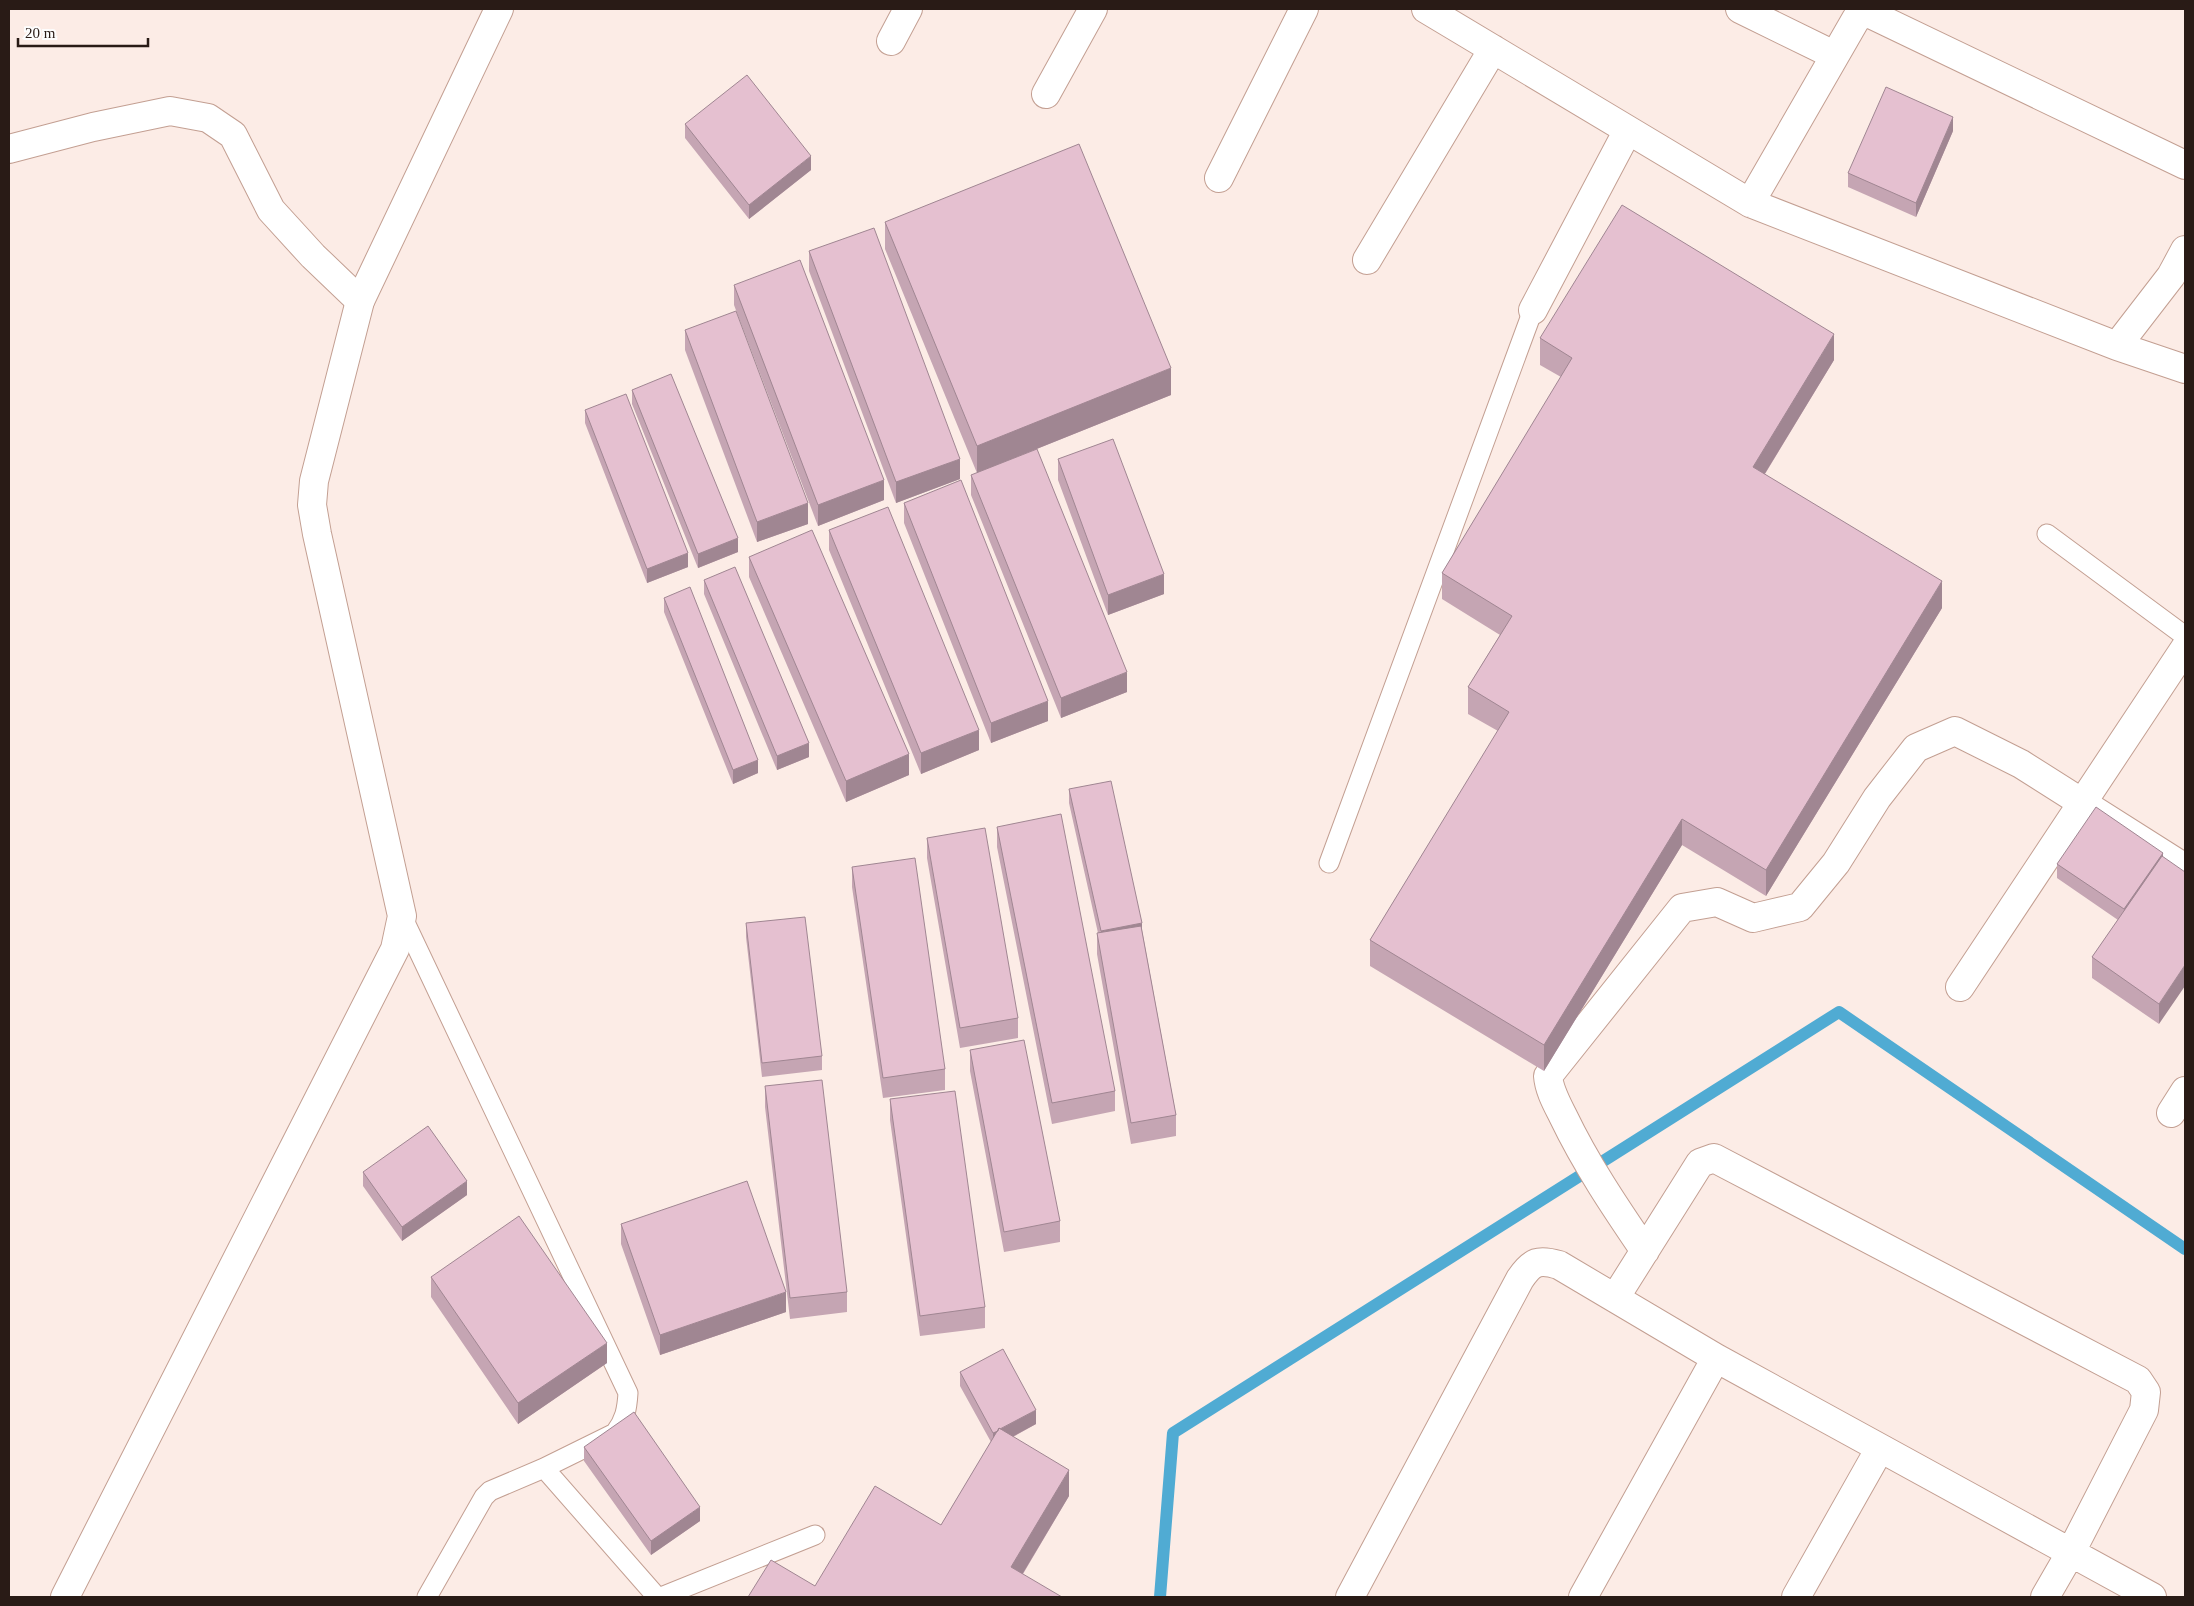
<svg xmlns="http://www.w3.org/2000/svg" width="2194" height="1606" font-family="Georgia,serif">
<style>
.lines{fill:none;stroke-linecap:round;stroke-linejoin:round}
.stream{stroke:#50abd3;stroke-width:12}
.service-casing{stroke:#c39f92;stroke-width:21}
.minor-casing{stroke:#c39f92;stroke-width:30}
.tertiary-casing{stroke:#c39f92;stroke-width:30}
.service{stroke:#fff;stroke-width:19}
.minor{stroke:#fff;stroke-width:28}
.tertiary{stroke:#fff;stroke-width:28}
.wall{fill:#c5a5b3}
.shaded-wall{fill:#a08692}
.building{fill:#e5c0d0;stroke:#a08692}
</style>
<rect width="100%" height="100%" fill="#fcece6"/>
<g class="lines">
<path class="stream" d="M1160,1597L1173,1433L1839,1012L2185,1249"/>
<defs>
<path id="service" d="M2047,534L2185,636
M1329,863L1533,310
M402,916L628,1393C627,1409 625,1420 615,1433L544,1468L490,1491L484,1497L427,1597
M544,1468L657,1597
M661,1597L815,1535"/>
<path id="minor" d="M1426,9L1750,203L2117,346L2185,369
M1740,9L1834,55
M891,41L908,9
M1046,94L1093,9
M9,149L93,127L170,111L208,118L233,135L271,210L313,256L360,301
M1219,178L1304,9
M1750,203L1856,19L1866,12L2185,165
M1367,260L1493,49
M1533,310L1628,130
M2117,346L2171,276L2185,250
M1960,987L2185,648
M2171,1113L2185,1091
M1645,1251C1615,1207 1586,1164 1563,1116C1557,1104 1549,1090 1548,1076L1682,908L1717,902L1753,918L1800,907L1836,863L1877,798L1916,748L1955,731L2021,764L2185,868
M1615,1298L1700,1163L1714,1158L2138,1380L2146,1392L2144,1410L2071,1552L2045,1597
M1350,1597L1520,1279C1532,1261 1539,1259 1559,1265L1716,1358L2152,1597
M1583,1597L1716,1358
M1796,1597L1879,1450"/>
<path id="tertiary" d="M65,1597L395,949L402,916L317,534L312,505L314,481L360,301L499,9"/>
</defs>
<use href="#service" class="service-casing"/>
<use href="#minor" class="minor-casing"/>
<use href="#tertiary" class="tertiary-casing"/>
<use href="#service" class="service"/>
<use href="#minor" class="minor"/>
<use href="#tertiary" class="tertiary"/>
</g>
<path class="wall" d="M685,124L811,170L749,219L685,138Z
M1953,131L1916,217L1848,187V173Z
M885,222L1171,395L977,473L885,249Z
M809,251L960,479L896,503L809,271Z
M734,285L884,500L818,526L734,305Z
M685,330L808,524L757,542L685,350Z
M1540,338L1834,360L1765,474L1942,608L1766,896L1682,845L1544,1071L1370,966V940L1498,731L1468,714V687L1500,635L1442,599V573L1561,377L1540,365Z
M632,390L738,552L698,568L632,404Z
M585,410L688,567L647,583L585,423Z
M1058,459L1164,594L1108,615L1058,480Z
M971,475L1127,692L1061,718L971,495Z
M904,503L1048,721L991,743L904,523Z
M829,530L979,750L921,774L829,550Z
M749,557L909,775L846,802L749,577Z
M704,580L809,757L777,770L704,594Z
M664,598L758,773L733,784L664,612Z
M1069,789L1142,930L1176,1115V1136L1131,1144L1097,954V933H1098L1069,803Z
M997,827L1115,1091V1111L1052,1124L997,847Z
M927,838L1018,1018V1038L960,1048L927,858Z
M2163,853L2159,1024L2092,978V957L2118,920L2057,878V864Z
M852,867L945,1069V1090L883,1098L852,887Z
M746,923L822,1056V1070L762,1077L746,937Z
M970,1050L1060,1221V1242L1004,1252L970,1071Z
M765,1086L847,1292V1312L790,1319L765,1107Z
M890,1099L985,1307V1328L920,1336L890,1120Z
M363,1172L467,1195L402,1241L363,1186Z
M621,1224L786,1312L660,1355L621,1244Z
M431,1277L607,1363L518,1424L431,1297Z
M960,1372L1036,1424L1013,1437L1069,1496L1023,1574L815,1586L941,1525L991,1442L960,1386Z
M584,1447L700,1521L651,1555L584,1461Z"/>
<path class="shaded-wall" d="M1953,117V131L1916,217V203Z
M811,156V170L749,219V205Z
M1834,334V360L1753,493V467Z
M1171,368V395L977,473V446Z
M960,459V479L896,503V482Z
M884,480V500L818,526V505Z
M808,503V524L757,542V522Z
M738,538V552L698,568V554Z
M688,553V567L647,583V569Z
M1164,574V594L1108,615V595Z
M1942,581V608L1766,896V870Z
M1127,672V692L1061,718V698Z
M1048,701V721L991,743V723Z
M979,730V750L921,774V753Z
M809,743V757L777,770V756Z
M909,754V775L846,802V781Z
M758,760V773L733,784V770Z
M1682,819V845L1544,1071V1045Z
M2163,853V867L2124,923V909Z
M1142,923V936L1101,945V931Z
M2185,965V986L2159,1024V1004Z
M467,1181V1195L402,1241V1227Z
M786,1292V1312L660,1355V1335Z
M607,1343V1363L518,1424V1403Z
M1036,1410V1424L993,1447V1433Z
M1069,1470V1496L1011,1593V1567Z
M700,1507V1521L651,1555V1541Z"/>
<path class="building" d="M747,75L811,156L749,205L685,124Z
M1886,87L1953,117L1916,203L1848,173Z
M1079,144L1171,368L977,446L885,222Z
M1622,205L1834,334L1753,467L1942,581L1766,870L1682,819L1544,1045L1370,940L1509,712L1468,687L1512,616L1442,573L1572,358L1540,338Z
M874,228L960,459L896,482L809,251Z
M800,260L884,480L818,505L734,285Z
M736,311L808,503L757,522L685,330Z
M671,374L738,538L698,554L632,390Z
M626,394L688,553L647,569L585,410Z
M1113,439L1164,574L1108,595L1058,459Z
M1037,449L1127,672L1061,698L971,475Z
M961,480L1048,701L991,723L904,503Z
M888,507L979,730L921,753L829,530Z
M812,530L909,754L846,781L749,557Z
M735,567L809,743L777,756L704,580Z
M690,587L758,760L733,770L664,598Z
M1111,781L1142,923L1101,931L1069,789Z
M2096,807L2163,853L2124,909L2057,864Z
M1061,814L1115,1091L1052,1103L997,827Z
M985,828L1018,1018L960,1028L927,838Z
M2162,856L2185,872V965L2159,1004L2092,957Z
M915,858L945,1069L883,1078L852,867Z
M805,917L822,1056L762,1063L746,923Z
M1141,926L1176,1115L1131,1123L1097,933Z
M1024,1040L1060,1221L1004,1232L970,1050Z
M822,1080L847,1292L790,1298L765,1086Z
M955,1091L985,1307L920,1316L890,1099Z
M428,1126L467,1181L402,1227L363,1172Z
M747,1181L786,1292L660,1335L621,1224Z
M519,1216L607,1343L518,1403L431,1277Z
M1003,1349L1036,1410L1000,1429L999,1428L998,1431L993,1433L960,1372Z
M634,1412L700,1507L651,1541L584,1447Z
M999,1428L1069,1470L1011,1567L1062,1597H748L771,1560L815,1586L875,1486L941,1525Z"/>
<rect width="2194" height="1606" fill="none" stroke="#291b16" stroke-width="20"/>
<path d="M18 38v8h130v-8" fill="none" stroke="#291b16" stroke-width="2.5"/>
<text x="25" y="38" font-size="15" fill="#291b16" stroke="#fdfdfd" stroke-width="4" paint-order="stroke">20 m</text>
</svg>
